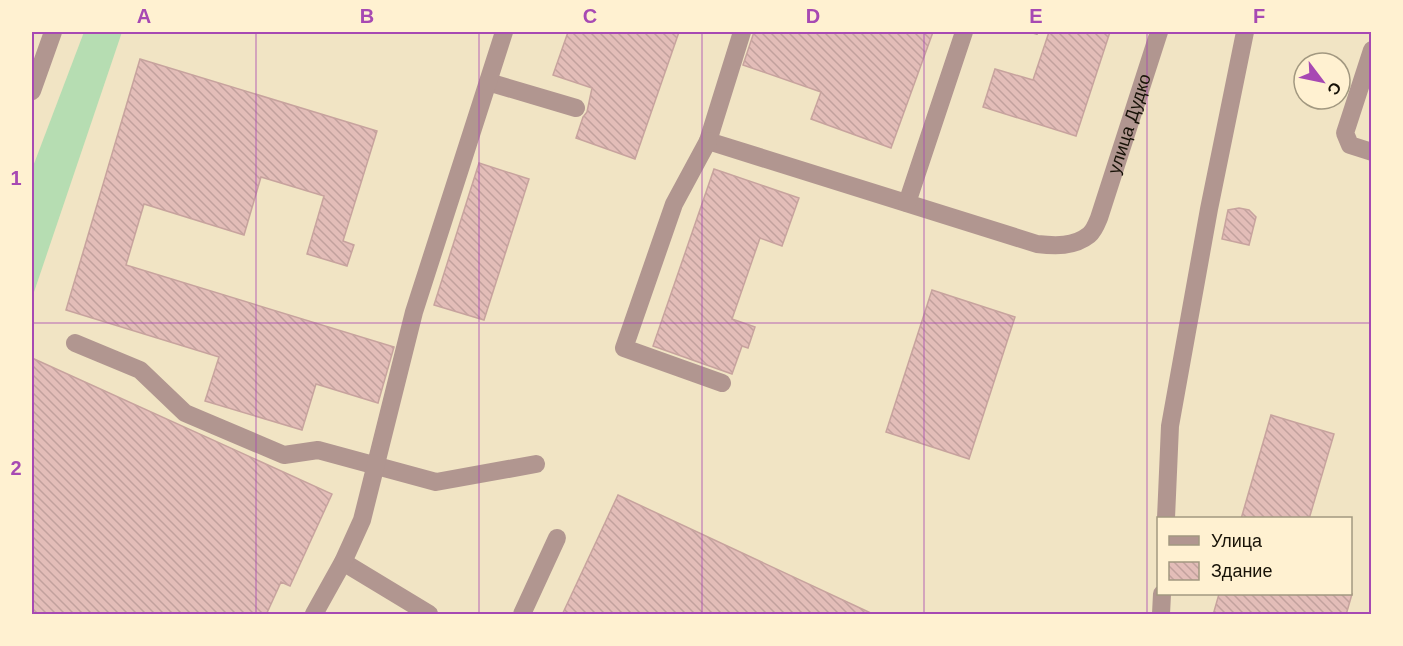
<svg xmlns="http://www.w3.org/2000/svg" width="1403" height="646" font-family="Helvetica,sans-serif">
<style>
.grass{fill:#b6ddb2}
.building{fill:url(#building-back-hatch);stroke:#c7a39e;stroke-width:1.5}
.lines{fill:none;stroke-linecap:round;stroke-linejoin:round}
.path{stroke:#ada289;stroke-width:4;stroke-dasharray:4.5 4.5;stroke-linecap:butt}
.minor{stroke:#b19690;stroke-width:18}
.grid{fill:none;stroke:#a749b3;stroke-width:1.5;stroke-opacity:0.55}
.labels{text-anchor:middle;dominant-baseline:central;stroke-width:5;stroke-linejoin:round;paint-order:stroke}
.street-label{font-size:18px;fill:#171207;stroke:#fff1d1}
.neatline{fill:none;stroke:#a749b3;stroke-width:2}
.grid-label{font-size:20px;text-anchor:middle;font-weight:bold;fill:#a749b3}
</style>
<defs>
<pattern id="building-back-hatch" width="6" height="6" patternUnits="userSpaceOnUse" patternTransform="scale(1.5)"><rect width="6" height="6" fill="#e3bdb8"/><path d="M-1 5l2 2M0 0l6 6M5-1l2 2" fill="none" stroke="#c2a19d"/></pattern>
</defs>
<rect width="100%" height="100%" fill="#f1e4c4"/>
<path class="grass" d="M84,32H122L32,298V169Z"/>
<path class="building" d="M568,32H679L635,159L576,138L583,117L587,112L592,88L553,75Z
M754,32H933L891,148L811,119L821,92L743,65Z
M1049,32H1110L1076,136L983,107L995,69L1033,80Z
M140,59L377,131L343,241L354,245L347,266L307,254L324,196L261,177L244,235L144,204L126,265L394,347L378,403L316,384L302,430L205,401L219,357L66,310Z
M479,163L529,179L484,320L434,305Z
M714,169L799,198L782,246L760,238L732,319L755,327L748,348L742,346L732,374L653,346Z
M1239,208L1249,210L1256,217L1249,245L1222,239L1228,210Z
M932,290L1015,317L969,459L886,432Z
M32,358L332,494L290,586L281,582L266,615H32Z
M1271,415L1334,434L1309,519H1241Z
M618,495L875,615H562Z
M1219,594H1352L1346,615H1213Z"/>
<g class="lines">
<path class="path" d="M1034,32L1038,33"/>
<g class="minor">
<path id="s1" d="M742,32L708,141L1037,244C1055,246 1074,247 1089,235C1094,231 1097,223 1099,218L1159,32"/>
<path d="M1372,50L1345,133L1350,145L1372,152"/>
<path d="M488,82L576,108"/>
<path d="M32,91L53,32"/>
<path d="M708,141L674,204L624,348L722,383"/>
<path d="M907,203L964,32"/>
<path d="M75,343L140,370L185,413L284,455L318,450L436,482L536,464"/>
<path d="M1166,518L1170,426L1209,209L1245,32"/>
<path d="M343,562L429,614"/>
<path d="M314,614L343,562L362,520L414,312L504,32"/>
<path d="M522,614L557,538"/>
<path d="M1161,614L1162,594"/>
</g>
</g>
<path class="grid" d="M256,32V614M479,32V614M702,32V614M924,32V614M1147,32V614M32,323H1372"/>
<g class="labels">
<g class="street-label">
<text stroke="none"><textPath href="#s1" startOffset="632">улица Дудко</textPath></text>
</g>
</g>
<rect width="1403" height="646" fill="none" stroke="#fff1d1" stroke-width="66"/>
<rect x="1157" y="517" width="195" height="78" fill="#fff1d1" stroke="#a29880" stroke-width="1.5"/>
<rect x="1169" y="536" width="30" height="9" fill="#b19690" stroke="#a29880" stroke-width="1.5"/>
<text x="1211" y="547" font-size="18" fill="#171207">Улица</text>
<rect x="1169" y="562" width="30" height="18" fill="url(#building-back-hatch)" stroke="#a29880" stroke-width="1.5"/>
<text x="1211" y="577" font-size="18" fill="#171207">Здание</text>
<g transform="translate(1322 81) rotate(122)"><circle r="28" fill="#fff1d1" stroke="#a29880" stroke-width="1.5"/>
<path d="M0-4.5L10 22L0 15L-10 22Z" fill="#a749b3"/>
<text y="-9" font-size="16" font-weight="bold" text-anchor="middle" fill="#171207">С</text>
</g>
<rect x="33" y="33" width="1337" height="580" class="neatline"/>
<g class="grid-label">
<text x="144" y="23">A</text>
<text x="367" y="23">B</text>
<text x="590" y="23">C</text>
<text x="813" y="23">D</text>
<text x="1036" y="23">E</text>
<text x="1259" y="23">F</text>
<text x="16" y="185">1</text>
<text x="16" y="475">2</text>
</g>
</svg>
